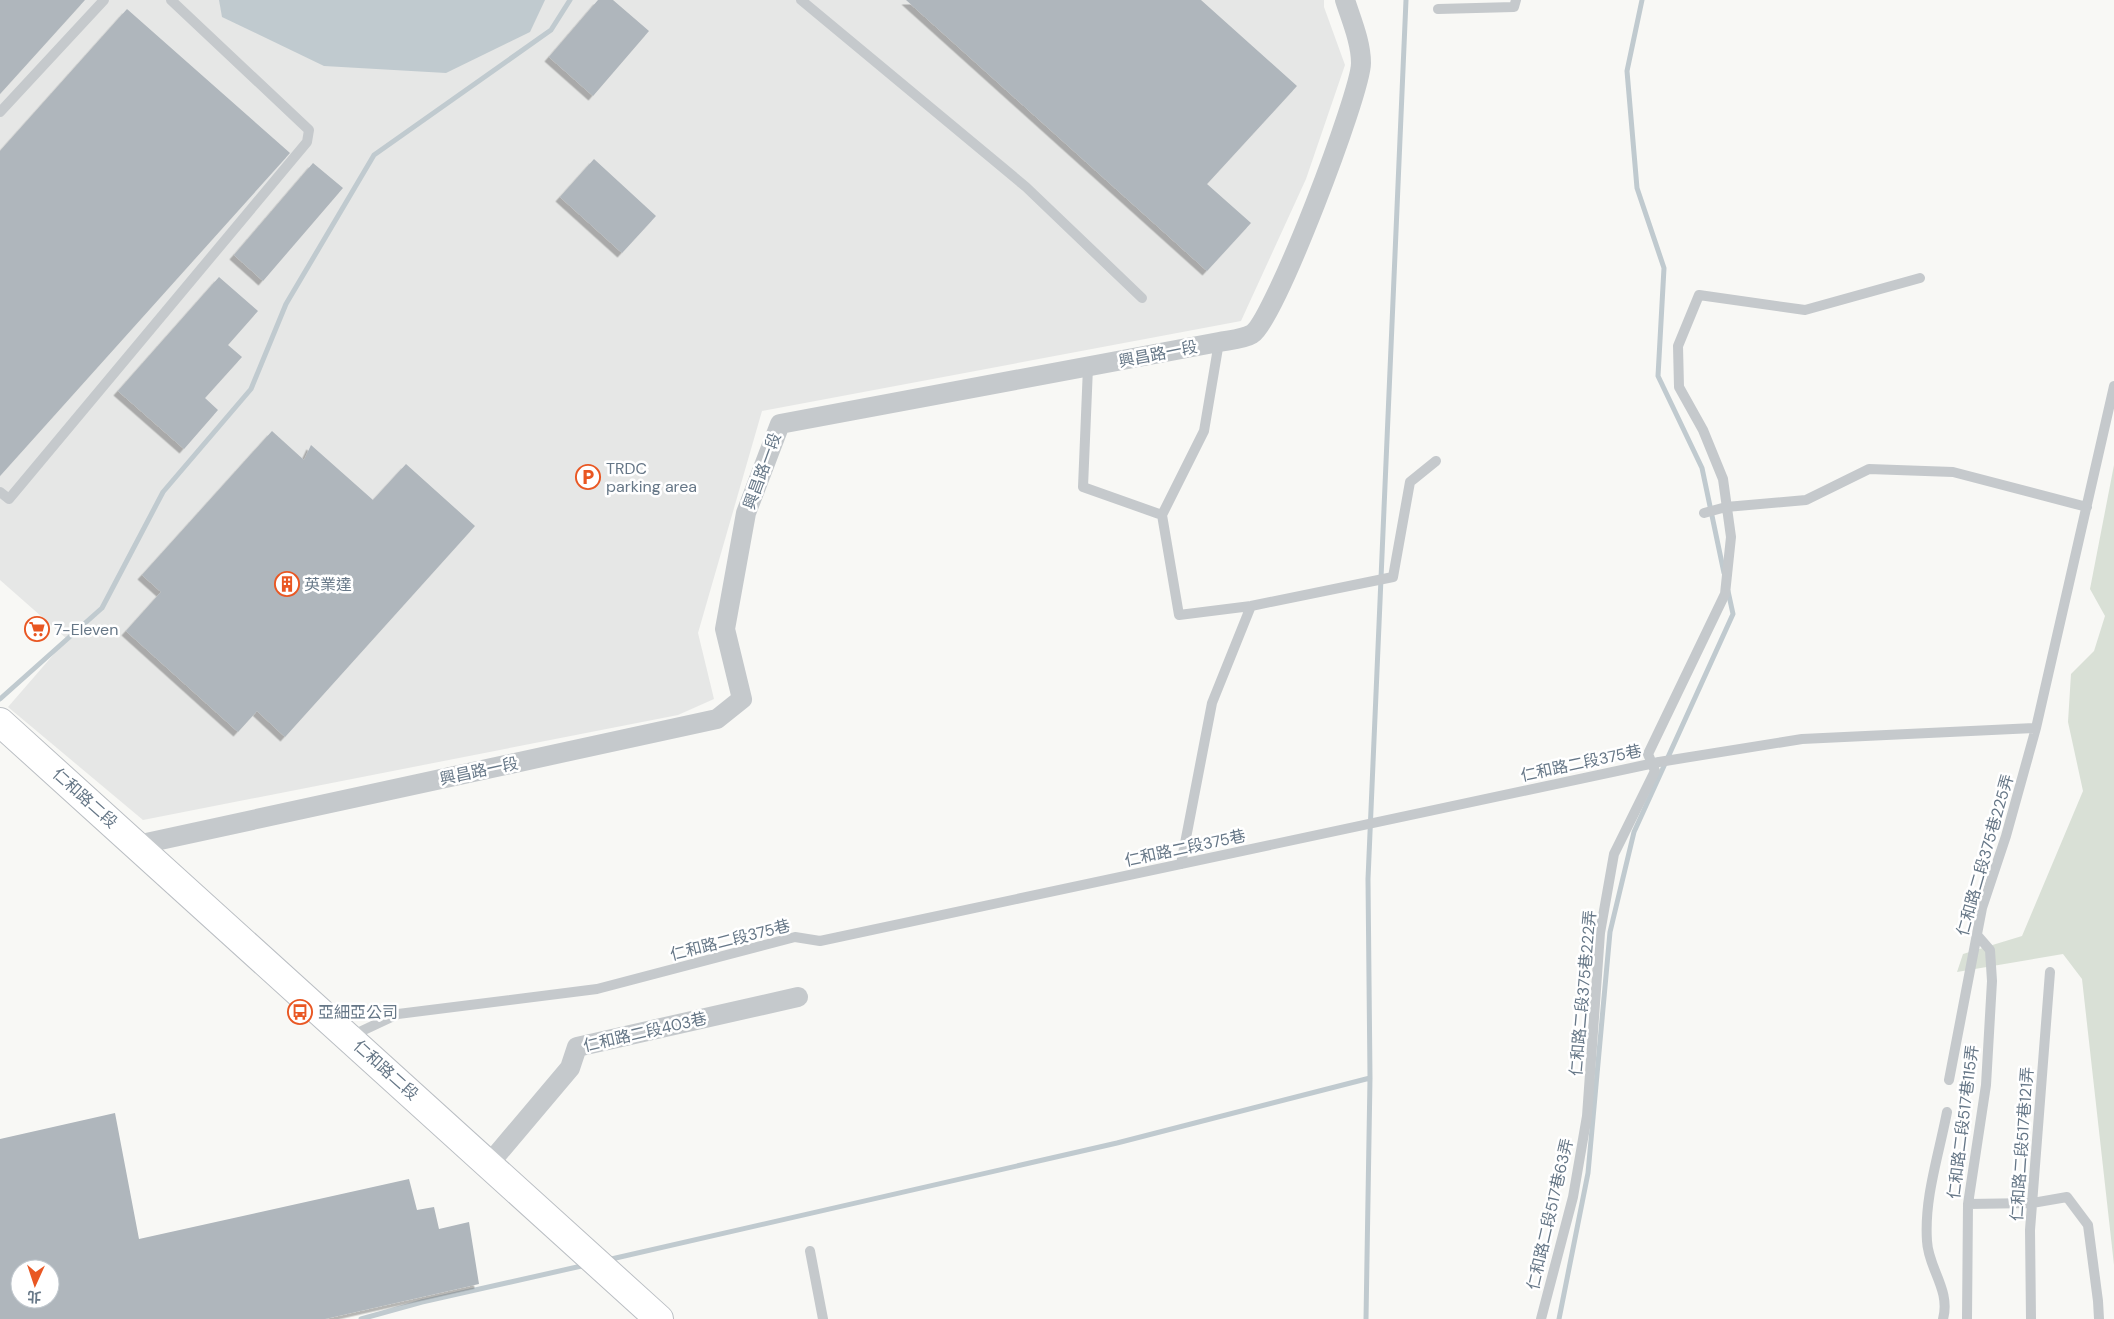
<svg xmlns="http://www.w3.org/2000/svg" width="2114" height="1319" font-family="'DM Sans','Noto Sans TC',sans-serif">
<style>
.built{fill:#e6e7e6}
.green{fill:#d9e0d6}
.water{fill:#c0cacf}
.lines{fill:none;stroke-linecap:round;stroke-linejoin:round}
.stream{stroke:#c0cacf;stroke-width:5}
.building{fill:#afb6bc;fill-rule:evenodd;filter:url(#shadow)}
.secondary-casing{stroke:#babec3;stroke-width:30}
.service{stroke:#c5c9cc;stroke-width:10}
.minor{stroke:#c5c9cc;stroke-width:20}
.secondary{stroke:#fff;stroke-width:28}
.labels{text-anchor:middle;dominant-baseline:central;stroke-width:5;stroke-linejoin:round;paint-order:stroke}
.street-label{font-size:16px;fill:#667787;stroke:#fff}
.poi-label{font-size:16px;fill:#667787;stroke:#fff;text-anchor:start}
</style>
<defs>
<filter id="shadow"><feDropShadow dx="-4.5" dy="4.5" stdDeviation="0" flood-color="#0004"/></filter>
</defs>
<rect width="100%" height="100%" fill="#f8f8f5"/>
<path class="built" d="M0,0H1324V7L1345,65L1306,179L1241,321L762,411L698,633L714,699L678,715L143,820L8,707L67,639L0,580Z"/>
<path class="green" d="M2114,465V1265L2082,979L2063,954L1957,972L1963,954L2022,936L2083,791L2068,722L2071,674L2094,651L2105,616L2090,589Z"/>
<path class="water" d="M219,0H545L530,32L446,73L324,66L222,17Z"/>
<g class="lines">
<path class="stream" d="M1642,0L1627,71L1637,188L1664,268L1658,376L1702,468L1724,573
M0,699L102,608L163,492L251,389L286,304L374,155L551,30L570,0
M607,1260L1117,1143L1370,1078
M361,1319L422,1302L586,1265
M1366,1319L1370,1078L1368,879L1406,0
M1559,1319L1588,1173L1610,932L1634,832L1733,614L1728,591"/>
</g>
<path class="building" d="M0,0H85L0,94Z
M598,0H613L649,31L593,96L549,57Z
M906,0H1201L1297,86L1207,184L1251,223L1207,271Z
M127,9L290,153L0,476V151Z
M594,159L656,216L622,253L560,197Z
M313,163L343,188L263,281L234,255Z
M219,277L258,311L228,345L242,357L205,398L218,410L184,449L118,391Z
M272,431L304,460L311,445L373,500L406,464L475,526L285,737L257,711L238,732L126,631L161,592L142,575Z
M115,1113L139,1239L409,1179L417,1210L434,1207L439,1229L469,1222L479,1284L325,1319H0V1139ZM20,1269H50V1299H20Z"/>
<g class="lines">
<defs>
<path id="secondary" d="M0,722L659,1319"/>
</defs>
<use href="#secondary" class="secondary-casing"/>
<path class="service" d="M801,0L1026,187L1142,298
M1438,9L1514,7L1516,0
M0,112L104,0
M1219,342L1204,431L1162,515L1179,615L1251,606L1393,577L1410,482L1436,461
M1088,367L1083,487L1162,515
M0,492L9,499L307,142L309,130L171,0
M1704,513L1726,507L1806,500L1869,469L1953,472L2087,507
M1181,864L1212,703L1251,606
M351,1036L398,1014L597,989L795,937L820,941L1659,762L1802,739L2036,728
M1949,1080L1982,908L2006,836L2036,728L2114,386
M1968,1204L2032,1203L2067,1197L2088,1225L2098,1301L2099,1319
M810,1251L823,1319
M1541,1319L1573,1197L1587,1116L1600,933L1614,854L1655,771L1648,754L1725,594L1731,537L1723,479L1703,430L1679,387L1678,346L1699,295L1805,310L1920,278
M1943,1319C1951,1290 1928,1268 1927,1241C1924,1198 1939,1154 1947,1112
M1967,1319L1968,1204L1986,1085L1992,981L1990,950L1977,935
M2031,1319L2030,1230L2050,972"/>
<path class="minor" d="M137,845L717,719L742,699L725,629L746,513L780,424L1219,342C1229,340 1244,339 1252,334C1274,321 1361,93 1361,63C1361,42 1351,19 1345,0
M489,1164L570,1068L577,1047L798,997"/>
<use href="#secondary" class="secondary"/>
</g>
<defs>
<symbol id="parking-ring" viewBox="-11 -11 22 22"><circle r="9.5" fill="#fff" stroke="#e95723" stroke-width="1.5"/><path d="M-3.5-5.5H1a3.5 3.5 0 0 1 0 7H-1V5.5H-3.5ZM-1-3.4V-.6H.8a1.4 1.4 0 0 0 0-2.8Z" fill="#e95723"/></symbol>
<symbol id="building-ring" viewBox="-11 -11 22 22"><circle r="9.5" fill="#fff" stroke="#e95723" stroke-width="1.5"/><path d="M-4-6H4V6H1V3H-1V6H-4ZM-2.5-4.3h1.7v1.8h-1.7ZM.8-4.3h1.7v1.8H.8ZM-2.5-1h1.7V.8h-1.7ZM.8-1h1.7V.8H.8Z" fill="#e95723"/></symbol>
<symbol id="supermarket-ring" viewBox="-11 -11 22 22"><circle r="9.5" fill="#fff" stroke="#e95723" stroke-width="1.5"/><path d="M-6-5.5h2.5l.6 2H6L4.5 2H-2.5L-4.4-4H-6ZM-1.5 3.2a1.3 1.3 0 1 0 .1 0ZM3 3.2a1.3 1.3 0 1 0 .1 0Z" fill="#e95723"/></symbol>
<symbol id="bus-ring" viewBox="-11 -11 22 22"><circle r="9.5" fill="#fff" stroke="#e95723" stroke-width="1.5"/><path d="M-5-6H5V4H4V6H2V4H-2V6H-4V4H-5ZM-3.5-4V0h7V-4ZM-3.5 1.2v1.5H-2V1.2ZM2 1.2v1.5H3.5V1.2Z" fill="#e95723"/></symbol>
</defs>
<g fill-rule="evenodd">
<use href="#parking-ring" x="574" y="463" width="28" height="28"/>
<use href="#building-ring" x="273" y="570" width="28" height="28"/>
<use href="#supermarket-ring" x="23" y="615" width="28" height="28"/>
<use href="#bus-ring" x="286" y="998" width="28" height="28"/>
</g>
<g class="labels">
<g class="street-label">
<text transform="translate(1158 354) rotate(-11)">興昌路一段</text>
<text transform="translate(762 471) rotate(-70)">興昌路一段</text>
<text transform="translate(1581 763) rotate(-12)">仁和路二段375巷</text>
<text transform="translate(479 771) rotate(-12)">興昌路一段</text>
<text transform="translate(85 798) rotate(42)">仁和路二段</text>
<text transform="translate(1185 848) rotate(-12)">仁和路二段375巷</text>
<text transform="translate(1985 855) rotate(-74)">仁和路二段375巷225弄</text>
<text transform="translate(730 940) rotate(-14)">仁和路二段375巷</text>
<text transform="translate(1583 993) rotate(-85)">仁和路二段375巷222弄</text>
<text transform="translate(645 1032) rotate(-13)">仁和路二段403巷</text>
<text transform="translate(386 1070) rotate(42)">仁和路二段</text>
<text transform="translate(1963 1122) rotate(-83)">仁和路二段517巷115弄</text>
<text transform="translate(2022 1144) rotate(-86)">仁和路二段517巷121弄</text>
<text transform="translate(1550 1214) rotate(-77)">仁和路二段517巷63弄</text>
</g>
<g class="poi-label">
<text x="606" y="468">TRDC<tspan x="606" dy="18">parking area</tspan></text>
<text x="304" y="584">英業達</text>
<text x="54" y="629">7-Eleven</text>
<text x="318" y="1012">亞細亞公司</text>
</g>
</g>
<g transform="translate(35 1284) rotate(183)"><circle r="24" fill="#ffffff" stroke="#c2c9cf"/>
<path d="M0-4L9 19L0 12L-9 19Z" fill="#e95723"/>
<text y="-8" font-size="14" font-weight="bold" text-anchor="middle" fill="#667787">北</text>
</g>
</svg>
